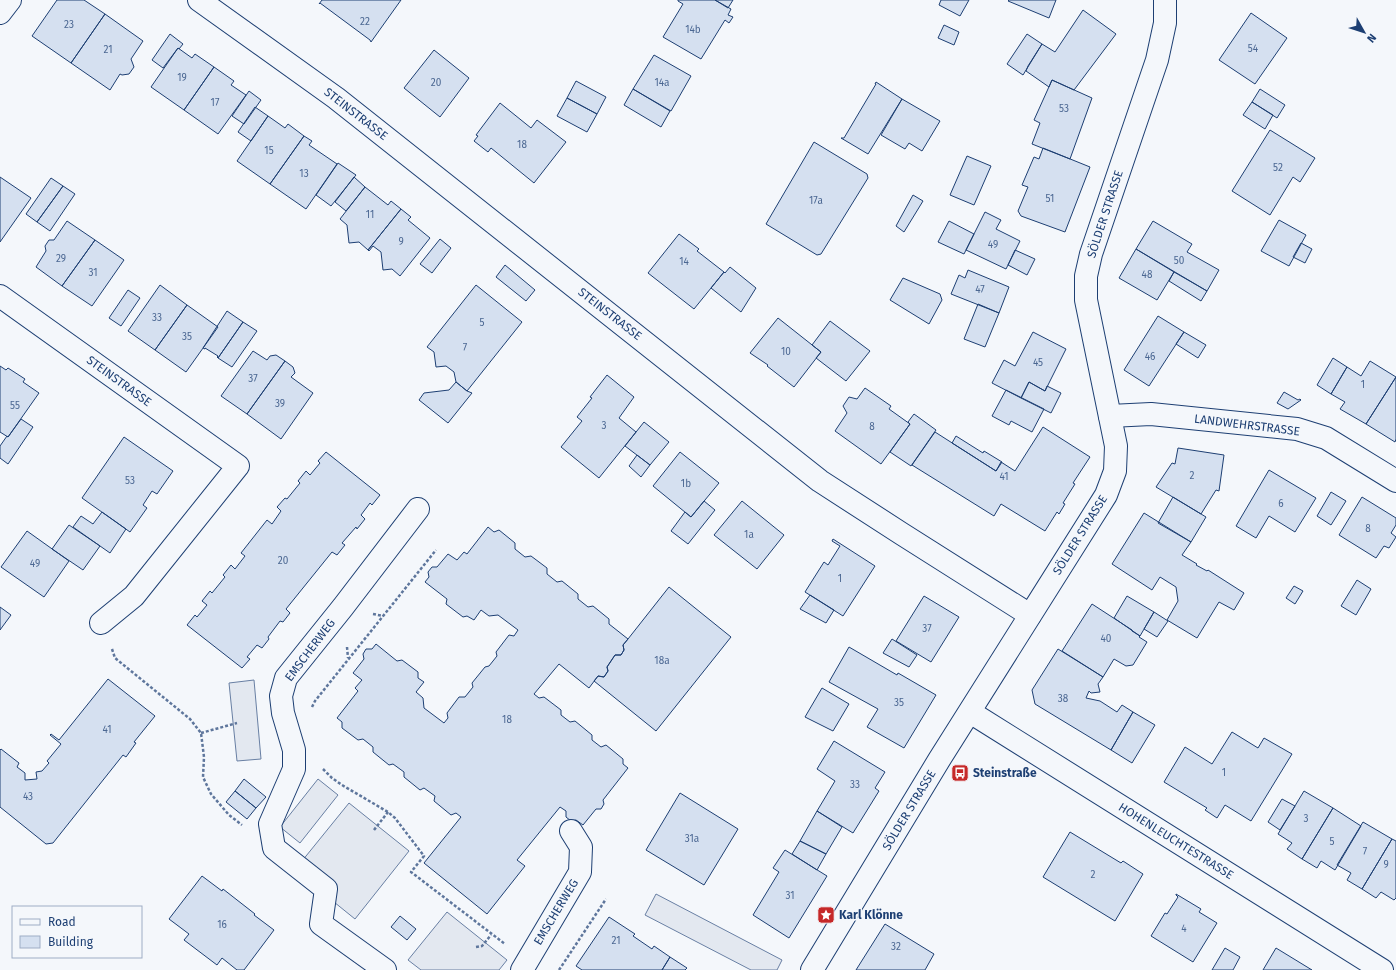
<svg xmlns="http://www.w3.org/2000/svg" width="1396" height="970" font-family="'Fira Sans',sans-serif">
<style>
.parking{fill:#e3e8f0;stroke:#687fa3}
.building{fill:#d5e0f0;stroke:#1d3f73}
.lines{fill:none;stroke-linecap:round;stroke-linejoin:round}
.minor-casing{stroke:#1d3f73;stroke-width:24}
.tertiary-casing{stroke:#1d3f73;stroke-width:24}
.path{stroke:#5e769c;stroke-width:2.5;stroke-dasharray:3 2;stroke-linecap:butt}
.minor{stroke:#f4f7fb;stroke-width:22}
.tertiary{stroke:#f4f7fb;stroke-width:22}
.labels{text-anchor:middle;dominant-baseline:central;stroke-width:3;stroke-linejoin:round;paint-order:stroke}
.number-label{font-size:10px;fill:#4b6792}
.street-label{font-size:12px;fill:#1d3f73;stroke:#f4f7fb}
.poi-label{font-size:12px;font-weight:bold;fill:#1d3f73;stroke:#f4f7fb;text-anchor:start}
</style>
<rect width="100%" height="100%" fill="#f4f7fb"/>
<path class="parking" d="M254,680L261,759L237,761L229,683Z
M318,779L338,795L300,843L280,827Z
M349,803L409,851L355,919L313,885L302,861Z
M656,894L782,960L777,970H751L645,915Z
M447,912L507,960L499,970H421L408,960Z"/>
<path class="building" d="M57,0H84L105,14L71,63L32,36Z
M322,0H401L371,42L370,40L320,3L319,4Z
M678,0H715L731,9L728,15L733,17L729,23L725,20L701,59L663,37L683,4L678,1Z
M715,0H733L728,8Z
M941,0H969L960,16L939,5Z
M1009,0H1056L1049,18L1008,1Z
M1083,10L1116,34L1074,90L1052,80L1049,87L1026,71L1028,66L1042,44L1055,52Z
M1251,13L1287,38L1255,84L1219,60Z
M105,14L143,41L131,59L134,67L129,74L122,75L120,74L110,90L71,63Z
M944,25L959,32L954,45L938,38Z
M170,34L183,44L179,49L178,48L163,68L152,60Z
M1027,34L1042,44L1023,75L1007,64Z
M178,48L192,58L195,54L214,67L184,110L151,87Z
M434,50L469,78L440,117L404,88Z
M654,55L691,76L671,111L633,89Z
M214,67L234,81L231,85L246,95L218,134L184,110Z
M1052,80L1092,98L1070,159L1032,144L1040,123L1034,120Z
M576,81L606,97L597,114L567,98Z
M876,82L902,99L868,154L841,138H844L876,84H875Z
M633,89L670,111L661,127L624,105Z
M1260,89L1285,105L1277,118L1252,102Z
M249,91L261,100L244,124L232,116Z
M567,98L597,114L587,132L557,116Z
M902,99L940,121L922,151L909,143L905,149L881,135Z
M1252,102L1273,115L1265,129L1243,115Z
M500,103L531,128L537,120L566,142L534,183L491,148L488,152L474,141L478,136L476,135Z
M255,107L268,116L251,141L238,132Z
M268,116L285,128L288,124L304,136L270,184L237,161Z
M1270,130L1315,158L1300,182L1293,177L1270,215L1232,191Z
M304,136L312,141L309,145L337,164L306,209L270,184Z
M814,142L867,174L868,178L821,254L817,255L766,224Z
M1043,148L1090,167L1065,232L1021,216L1018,211L1028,187L1022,185L1034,157L1039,159Z
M967,156L991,166L974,205L950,195Z
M338,163L356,175L331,206L316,195Z
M0,177L31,198L0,242Z
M354,177L365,187L346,211L335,202Z
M51,178L63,186L37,222L26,214Z
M63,186L75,194L50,231L37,222Z
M365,187L388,205L391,201L401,209L368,250L359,242L349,243L347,225L340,219Z
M913,195L923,201L904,232L896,226Z
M401,209L411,217L408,220L430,238L400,276L392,269L383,270L381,252L373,246L369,251L368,250Z
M985,212L1001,220L996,229L1020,241L1006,269L966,250Z
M1279,220L1306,235L1289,266L1261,251Z
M67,221L95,240L62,286L36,267L46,251L45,246L49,240H54Z
M949,221L974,234L964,254L938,242Z
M1153,221L1192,244L1187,252L1219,270L1207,291L1136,249Z
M679,234L699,249L697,251L724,272L694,309L648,273Z
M440,239L451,248L432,273L420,264Z
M95,240L124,260L92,306L62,286Z
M1301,243L1312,249L1305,263L1293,257Z
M1136,249L1174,272L1157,300L1119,278Z
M1015,250L1035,259L1027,275L1008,265Z
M505,265L535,290L526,301L496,277Z
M730,267L756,288L741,312L711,288L724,272L725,273Z
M968,270L1009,287L999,313L951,294L959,275L965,278Z
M1174,272L1207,291L1201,301L1169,281Z
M903,278L940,294L942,300L929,324L890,300Z
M160,285L187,305L155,350L128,331Z
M476,285L522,322L467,391L456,382L454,372L446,366L436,367L434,352L427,347Z
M128,290L140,298L121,326L109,318Z
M978,304L999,313L985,347L964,339Z
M187,305L218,327L186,372L155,350Z
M227,311L243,322L218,358L217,357L218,356L205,348V349L203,348Z
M1158,316L1184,332L1149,386L1124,370Z
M778,318L821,352L794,387L767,366L768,365L750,353Z
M830,321L870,351L846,381L816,358L821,352L812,345Z
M243,322L257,331L232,367L218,358Z
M1033,332L1066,349L1045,391L1029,382L1021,398L992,383L1004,360L1015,366Z
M1184,332L1206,345L1198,358L1176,344Z
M253,351L267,360L270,356L276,355L285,361L247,414L221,396Z
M1333,358L1347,367L1331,394L1317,385Z
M285,361L293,367L295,373L291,377L313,393L281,439L247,414Z
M1370,361L1396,377L1366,424L1340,409L1345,402L1331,394L1347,367L1361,376Z
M0,366L6,370L8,368L25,379L23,382L39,393L8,437L0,432Z
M607,375L634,397L619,418L636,432L599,478L561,447L582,421L577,417L592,398L590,397Z
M1396,377V439L1395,442L1366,424Z
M456,382L467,391L472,393L448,423L419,400L424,393L449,390Z
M1029,382L1045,391L1047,386L1061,393L1051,413L1021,398Z
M865,388L891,406L889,409L910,424L881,464L835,431L847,413L843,406L849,397L857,399Z
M1006,390L1044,409L1032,432L1011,421L1009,425L992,416Z
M1284,392L1298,400L1300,399L1301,400L1288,409L1277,403Z
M914,414L936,430L911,466L890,452L910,424L908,422Z
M21,419L33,427L8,464L0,458V446L7,436L8,437Z
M644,422L669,442L650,465L625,446Z
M1043,427L1090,457L1073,483L1075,484L1063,503L1065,504L1059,514L1057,512L1045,531L1001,504L994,516L912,465L935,432L996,471L1001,462L1015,471Z
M956,436L983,453L984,451L1002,462L996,471L952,443Z
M124,437L173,471L157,494L152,491L143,505L147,508L130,532L82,498Z
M1178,448L1224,455L1219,491L1216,490L1201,514L1156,487L1172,463L1175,464Z
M326,452L380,495L372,505L370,503L361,515L365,519L357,529L356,527L342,543L345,545L337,555L332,552L286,609L290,613L283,622L280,621L268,637L269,639L262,648L257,645L247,657L250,659L242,668L187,625L195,615L197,617L207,605L202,601L210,591L212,593L225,577L223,575L231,565L235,569L245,556L241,553L267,520L272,524L281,511L277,507L285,498L287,499L300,483L298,481L306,471L310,475L320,463L318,461Z
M680,452L719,483L691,517L653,486Z
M637,455L650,465L641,477L629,466Z
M1269,470L1316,498L1295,532L1269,516L1256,538L1236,526Z
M1331,492L1346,501L1331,525L1317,516Z
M1173,497L1206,517L1191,542L1158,523Z
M1362,497L1396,518V525L1391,533L1396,537L1389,548L1384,546L1376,558L1339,535Z
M704,501L715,510L688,544L671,531L685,512L691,517Z
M742,501L784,535L757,569L714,535Z
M102,512L126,529L110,553L73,527L81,516L93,524Z
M1144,513L1191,542L1182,555L1197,564L1196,565L1207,571L1208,570L1244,593L1234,610L1219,602L1197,638L1167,620L1178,601L1176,587L1160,577L1152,590L1112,564Z
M69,525L100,546L83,570L52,549Z
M488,527L494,532L499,530L515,543V549L525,557L531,556L547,568V574L557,582L562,581L578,594V599L588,607L593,606L609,619V624L628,639L623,645L624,650L621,655H615L607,667L608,671L604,677L598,676L589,688L559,664L534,694L539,698L544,697L561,710V715L570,722L575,721L592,735V740L601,747L606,745L623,759V764L628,768L603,800L604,804L601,809H596L583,825L576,820L571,821L566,817V811L560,807L517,860L525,866L487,914L424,863L461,817L456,813L451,815L434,801L435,796L424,788L420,790L404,777V772L393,764L389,765L373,752V747L363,739L358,740L342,728V722L337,718L358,691L355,688L362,680L353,673L364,659L363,654L366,649H372L376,644L397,661L402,660L418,672V678L424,682L416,692L423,698L424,708L444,723L448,718L447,713L459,697H465L473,687L472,683L485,667L489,666L497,656L496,652L509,635L514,636L518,630L498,615L489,616L481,610L474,620L467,616L463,617L446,604L447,599L425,582L429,577L428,572L432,567H437L448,554L457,560L464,552L467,554Z
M27,531L69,561L44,597L1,567Z
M833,539L875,566L843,616L805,592L824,562L828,565L840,546L832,541Z
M1357,580L1371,589L1356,615L1341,606Z
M1294,586L1303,591L1295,604L1286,598Z
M669,587L731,637L656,731L594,681L598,676L604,677L608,671L607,667L615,655H621L624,650L623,645L628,639Z
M810,595L834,610L826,623L800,609Z
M924,596L959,617L931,662L896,641Z
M1127,596L1154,612L1140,636L1114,618Z
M1092,604L1132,630V631L1140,636L1139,637L1147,642L1133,665L1126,666L1114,659L1103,677L1062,651Z
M0,607L11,615L0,630Z
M1154,612L1168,621L1157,637L1144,629Z
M892,639L917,655L909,667L883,653Z
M849,647L897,675L898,673L936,695L904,748L867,727L878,709L829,682Z
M1058,649L1103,677L1098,684L1100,692L1091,693L1089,691L1086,698L1100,701L1117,712L1122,705L1133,712L1111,750L1035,704L1032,690Z
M108,679L155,716L134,742L136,743L126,757L123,755L53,843L46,844L0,807V750L1,749L19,763L17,767L25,773V780L37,779L36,772L42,771L49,763L47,761L61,744L50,735L51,734L59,740Z
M822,688L849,704L833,731L805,717Z
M1133,712L1155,725L1132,763L1111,750Z
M1232,732L1258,748L1264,738L1292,754L1251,821L1225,805L1217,818L1205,810L1207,808L1164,782L1185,747L1212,764Z
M834,741L885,772L875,788L879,791L853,833L817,811L835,781L817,769Z
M244,779L266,797L256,808L235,791Z
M235,791L256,808L247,819L226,802Z
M1304,791L1333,808L1302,859L1287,849L1292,843L1278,834Z
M680,793L738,829L704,885L646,850Z
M1282,799L1295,806L1280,830L1268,822Z
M1333,808L1361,826L1335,870L1321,861L1317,868L1302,859Z
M817,811L842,827L826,854L800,841Z
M1363,822L1392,839L1362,889L1347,880L1351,873L1337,865Z
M1070,832L1121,863L1123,861L1143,874L1115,921L1043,877Z
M1392,839L1396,841V898L1394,900L1381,892L1376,898L1362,889Z
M800,841L826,854L817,870L792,854Z
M785,850L827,876L789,938L753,915L779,872L773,868Z
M202,876L222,891L223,889L255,914L254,915L274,930L244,970H237L222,958L217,965L184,940L189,934L169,919Z
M1176,894L1201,909L1199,912L1217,923L1193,962L1151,936L1165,913L1167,914L1178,897L1176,895Z
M400,916L416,929L407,940L391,927Z
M609,917L635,934L633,936L652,949L654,946L670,957L662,970H582L576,966Z
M885,924L934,954L925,970H856Z
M1225,948L1240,957L1233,970H1212Z
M1276,948L1312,970H1263Z
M670,957L687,968L685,970H662Z"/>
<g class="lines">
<defs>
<path id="minor" d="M199,0L336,98L820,481L902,534L1030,615
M0,13L10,0
M0,296L238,466L134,596L101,623
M1110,416L1151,414L1297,429L1326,438L1396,481
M970,712L1382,970
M385,970L321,924L326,889L274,848L270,824L294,769V750L283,713L281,696L286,678L343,607L418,509
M522,970L580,872L581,847L571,831"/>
<path id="tertiary" d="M812,970L939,760L1106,495L1115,471L1116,446L1086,300V276L1091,254L1157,60L1165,23V0"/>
</defs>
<use href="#minor" class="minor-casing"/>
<use href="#tertiary" class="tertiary-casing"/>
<path class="path" d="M373,614L383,616
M347,647L348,658
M112,649L115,658L190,719L201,733L204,757L203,777L211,794L229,815L242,825
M312,707L315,701L436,550
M201,733L237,723
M323,769L332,778L342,785L388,812L395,818L424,856L411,872L505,944
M374,830L388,812
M476,947L482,946L491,935
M559,970L606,899"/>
<use href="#minor" class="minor"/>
<use href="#tertiary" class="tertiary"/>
</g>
<defs>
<symbol id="bus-square" viewBox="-11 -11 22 22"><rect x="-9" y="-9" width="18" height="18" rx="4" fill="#c62828" stroke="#f4f7fb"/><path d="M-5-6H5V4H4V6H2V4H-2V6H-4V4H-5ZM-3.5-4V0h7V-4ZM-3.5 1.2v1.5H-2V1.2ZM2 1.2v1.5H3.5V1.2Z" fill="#fff"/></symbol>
<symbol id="sight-square" viewBox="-11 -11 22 22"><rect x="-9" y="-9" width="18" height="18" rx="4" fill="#c62828" stroke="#f4f7fb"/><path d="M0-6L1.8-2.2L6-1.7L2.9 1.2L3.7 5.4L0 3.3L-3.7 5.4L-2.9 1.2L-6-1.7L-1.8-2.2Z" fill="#fff"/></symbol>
</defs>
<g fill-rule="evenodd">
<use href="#bus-square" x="950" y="763" width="20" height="20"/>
<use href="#sight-square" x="816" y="905" width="20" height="20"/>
</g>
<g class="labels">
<g class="number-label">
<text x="365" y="22">22</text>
<text x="69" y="25">23</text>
<text x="693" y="30">14b</text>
<text x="1253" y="49">54</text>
<text x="108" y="50">21</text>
<text x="182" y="78">19</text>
<text x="436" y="83">20</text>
<text x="662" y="83">14a</text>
<text x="215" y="103">17</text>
<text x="1064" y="109">53</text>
<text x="522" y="145">18</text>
<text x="269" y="151">15</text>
<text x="1278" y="168">52</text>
<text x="304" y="174">13</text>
<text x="1050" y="199">51</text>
<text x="816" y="201">17a</text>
<text x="370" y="215">11</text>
<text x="401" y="242">9</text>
<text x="993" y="245">49</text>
<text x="61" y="259">29</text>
<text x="1179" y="261">50</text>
<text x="684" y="262">14</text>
<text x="93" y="273">31</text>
<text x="1147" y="275">48</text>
<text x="980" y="290">47</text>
<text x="157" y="318">33</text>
<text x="482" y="323">5</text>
<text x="187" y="337">35</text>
<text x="465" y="348">7</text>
<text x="786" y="352">10</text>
<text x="1150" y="357">46</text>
<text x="1038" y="363">45</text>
<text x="253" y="379">37</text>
<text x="1363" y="385">1</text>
<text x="280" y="404">39</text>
<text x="15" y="406">55</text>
<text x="604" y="426">3</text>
<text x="872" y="427">8</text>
<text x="1192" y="476">2</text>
<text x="1004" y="477">41</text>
<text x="130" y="481">53</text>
<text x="686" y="484">1b</text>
<text x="1281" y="504">6</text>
<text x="1368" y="529">8</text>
<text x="749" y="535">1a</text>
<text x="283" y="561">20</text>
<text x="35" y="564">49</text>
<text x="840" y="579">1</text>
<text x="927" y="629">37</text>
<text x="1106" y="639">40</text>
<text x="662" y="661">18a</text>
<text x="1063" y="699">38</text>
<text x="899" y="703">35</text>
<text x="507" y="720">18</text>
<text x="107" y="730">41</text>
<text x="1224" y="773">1</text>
<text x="855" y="785">33</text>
<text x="28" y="797">43</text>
<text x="1306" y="819">3</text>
<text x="692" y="839">31a</text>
<text x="1332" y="842">5</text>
<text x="1365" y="852">7</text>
<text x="1386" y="865">9</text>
<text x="1093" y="875">2</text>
<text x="790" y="896">31</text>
<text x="222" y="925">16</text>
<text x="1184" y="929">4</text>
<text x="616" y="941">21</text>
<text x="896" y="947">32</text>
</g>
<g class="street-label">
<text transform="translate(356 114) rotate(38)">STEINSTRASSE</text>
<text transform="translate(1105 214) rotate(-72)">SÖLDER STRASSE</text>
<text transform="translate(610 314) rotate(38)">STEINSTRASSE</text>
<text transform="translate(119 381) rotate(36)">STEINSTRASSE</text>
<text transform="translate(1247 425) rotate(7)">LANDWEHRSTRASSE</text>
<text transform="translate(1080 535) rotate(-58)">SÖLDER STRASSE</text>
<text transform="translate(310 650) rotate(-53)">EMSCHERWEG</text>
<text transform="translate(909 810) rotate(-59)">SÖLDER STRASSE</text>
<text transform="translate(1176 841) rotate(32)">HOHENLEUCHTESTRASSE</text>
<text transform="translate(556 912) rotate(-59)">EMSCHERWEG</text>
</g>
<g class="poi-label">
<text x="973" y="773">Steinstraße</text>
<text x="839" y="915">Karl Klönne</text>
</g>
</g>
<rect x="12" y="906" width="130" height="52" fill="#f4f7fb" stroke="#9eadc5"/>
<rect x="20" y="919" width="20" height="6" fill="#f4f7fb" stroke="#9eadc5"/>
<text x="48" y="926" font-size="12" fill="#1d3f73">Road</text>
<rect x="20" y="936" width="20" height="12" fill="#d5e0f0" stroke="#9eadc5"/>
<text x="48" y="946" font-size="12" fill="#1d3f73">Building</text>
<g transform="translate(1364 32) rotate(129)" stroke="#f4f7fb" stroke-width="3" paint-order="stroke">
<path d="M0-3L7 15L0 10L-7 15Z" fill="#1d3f73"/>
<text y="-6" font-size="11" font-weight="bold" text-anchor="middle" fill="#1d3f73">N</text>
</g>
</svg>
